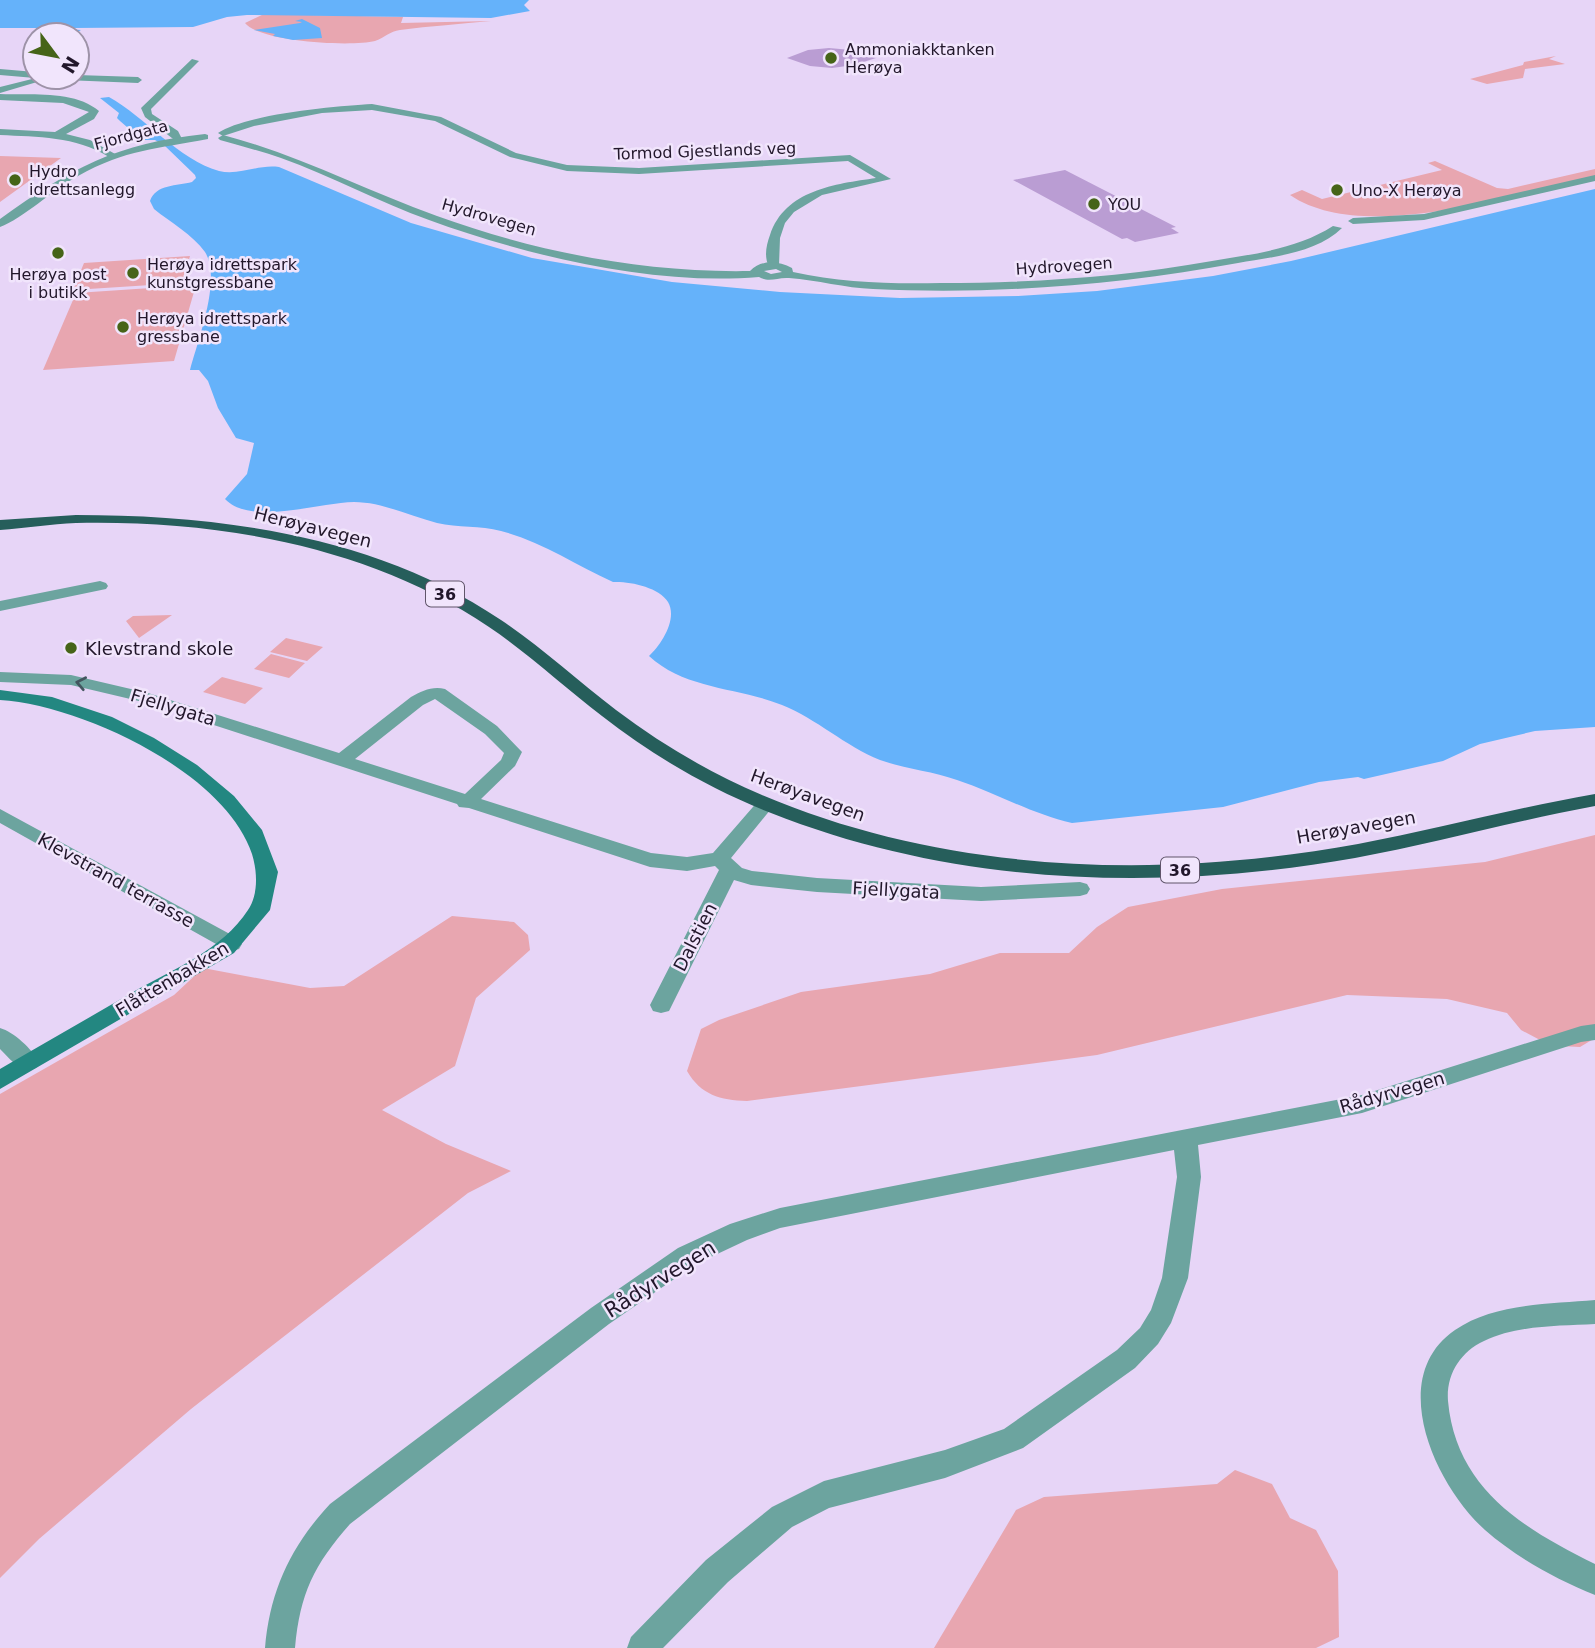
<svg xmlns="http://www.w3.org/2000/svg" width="1595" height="1648" font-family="'DejaVu Sans',sans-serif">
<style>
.green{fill:#e8a6b0}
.water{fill:#65b2fa}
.building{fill:#ba9dd3}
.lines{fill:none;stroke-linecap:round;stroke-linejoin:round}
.minor{fill:#6ca49f;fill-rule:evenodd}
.tertiary{fill:#6ca49f;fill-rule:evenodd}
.secondary{fill:#238781;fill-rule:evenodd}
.trunk{fill:#265e5b;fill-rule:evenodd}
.oneway{stroke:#43565f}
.poi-dot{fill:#466418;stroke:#f1e5fc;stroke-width:2.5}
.labels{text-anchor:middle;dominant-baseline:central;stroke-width:5;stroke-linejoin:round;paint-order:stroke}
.far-poi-label{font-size:16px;fill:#22172b;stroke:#f1e5fc;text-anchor:start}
.far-street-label{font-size:16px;fill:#22172b;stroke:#f1e5fc}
.shield{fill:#f1e5fc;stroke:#60556a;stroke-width:2}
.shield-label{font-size:16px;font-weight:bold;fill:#22172b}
.street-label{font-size:18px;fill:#22172b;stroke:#f1e5fc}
.poi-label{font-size:18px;fill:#22172b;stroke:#f1e5fc;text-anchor:start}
.near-street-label{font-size:21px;fill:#22172b;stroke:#f1e5fc}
</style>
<rect width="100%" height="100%" fill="#e7d5f7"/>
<path class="green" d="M264,14L403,17L401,23L491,21C461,24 430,26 400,30C390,31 384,38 375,41C351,47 260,42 245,23Z
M1556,56L1549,59L1565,64L1525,69L1523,78L1487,84L1470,79L1523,65L1524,62Z
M0,156L61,158L0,202Z
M1435,161L1497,188L1508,189L1595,169V176C1513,194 1363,245 1290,195L1302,190L1322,199L1442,170L1428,163Z
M190,256L182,283L73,290L84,263Z
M196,285L174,361L43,370L76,293Z
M172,615L139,638L126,621L133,616Z
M286,638L323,647L307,661L270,652Z
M271,654L305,663L289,678L254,669Z
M222,677L263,688L245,704L203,692Z
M1595,835V1038L1580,1047L1560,1046L1540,1040L1521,1030L1507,1013L1447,999L1347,995L1097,1055L747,1101C720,1100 701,1095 687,1071L701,1029L719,1020L801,992L930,974L1000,953H1069L1097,927L1128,907L1222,889L1485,862Z
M452,916L514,922L528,935L530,950L476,998L455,1066L382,1110L446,1144L511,1171L468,1193L191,1409L39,1539L0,1578V1094L174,995L203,968L310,988L344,986Z
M1235,1470L1272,1484L1290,1518L1316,1530L1338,1571L1339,1637L1316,1648H934L1016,1510L1044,1497L1217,1484Z"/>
<path class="water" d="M0,0H529L524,5L530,11L491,18L247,15L227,17L193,27L73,28L66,29L81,30L72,35H45L51,28H0Z
M302,19L320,28L322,38L293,40L273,36L275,34L254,30L300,23L302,22L295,21Z
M109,97C145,117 179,160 219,171C239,176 258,164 279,167L411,223L532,258L672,282L780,292L900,298L1018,296L1097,291L1213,276L1291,261L1595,189V727L1535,731L1480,744L1443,761L1364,779L1358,777L1319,782L1223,807L1072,823C1032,814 996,793 957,780C932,771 905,769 880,760C845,746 817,719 782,705C738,687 686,690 649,656C661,645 678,619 668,602C659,587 629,581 613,582C576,565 540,541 501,531C480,525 458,528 437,523C410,516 382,502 354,502C317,503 251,526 225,499L247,474L254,443L236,438L218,408L208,381L199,370H190C198,340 222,278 205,252C193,235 170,222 154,209L150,201C156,184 177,186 192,182L196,178L195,175L165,146L155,140H142L120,121L117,118L119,113L100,98Z"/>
<path class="building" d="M829,48L851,50L876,58L854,65L832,68L810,66L787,58L808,50Z
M1065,170L1176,227L1171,228L1179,233L1135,242L1127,238L1122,239L1013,180Z"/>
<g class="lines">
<path class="minor" d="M192,59L199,61L151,109L152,114L178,131L182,139L177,142L145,117L141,108Z
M0,69L35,72V77H37L35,78L0,75Z
M77,75L138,77L142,80L138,83L65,80L61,77H77Z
M40,77H54L0,93V87Z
M0,94C30,95 75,90 99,111L94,119L66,134L90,140L117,155L109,157C75,136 38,137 0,135V129L55,132L89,112L63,103L0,100Z
M372,104L441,117L516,153L567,165L639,168L850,155L891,179L822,195L794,212L785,223L780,238L779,265L773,268L769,267C764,257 766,246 770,235C785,190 835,184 876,178L848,161L639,174L567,171L510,157L435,121L372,110L322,113L254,126L223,136L218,133C246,114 336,106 372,104Z
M100,581L106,583L108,586L106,589L0,611V601Z
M0,672L71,675L148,693L339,753L411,697C422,691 432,686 445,689L497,726L522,752L515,766L481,799L651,853L687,857L713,853L759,800H773L775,804L731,858L742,868L752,871L817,878L981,887L1080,882L1087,884L1090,889L1087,894L1080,896L981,901L817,892L751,885L734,880L672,1005L669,1011L661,1013L653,1011L650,1005L719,870L715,866L687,871L650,867L469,808L459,807L457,804L143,702L71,685L0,682ZM435,699L485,734L504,753L501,760L465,794L355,759L423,705Z
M0,809L239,939L242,944L239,949L232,951L225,949L0,823Z
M1595,1024V1040L1581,1042L1362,1113L1198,1145L1201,1177L1188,1278L1171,1323L1158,1344L1135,1368L1023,1448L945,1478L829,1508L792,1527L728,1582L663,1648H627L631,1637L706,1560L772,1507L824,1481L945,1450L1004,1429L1117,1350L1140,1328L1151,1310L1162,1278L1177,1177L1174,1150L780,1228L747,1240L696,1264L609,1324L350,1524C314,1565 300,1593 295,1648H265C270,1590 291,1546 330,1504L591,1308L678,1248L730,1224L780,1208L1362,1095L1581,1026Z
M0,1028C14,1032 32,1049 39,1062L36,1068C20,1073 11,1060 0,1049Z
M1595,1300V1324C1559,1326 1517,1325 1484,1341C1460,1352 1446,1375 1448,1401C1456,1489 1524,1529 1595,1564V1595C1556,1579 1517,1558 1485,1530C1436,1486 1385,1378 1455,1330C1494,1303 1550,1304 1595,1300Z"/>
<path class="tertiary" d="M205,134L208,135V139C157,149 126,149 78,176C54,189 22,219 0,227V219C71,168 117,143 205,134Z
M223,135C299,155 364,190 437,216C537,252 644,273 750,271C762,259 778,261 792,268L793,272C842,283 892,284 941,283C1032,283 1123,277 1212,261C1254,254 1297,249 1333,226L1342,228C1317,253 1272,257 1238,263C1118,285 995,295 873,289C845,288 817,280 789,278C777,277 770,283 759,277C653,286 528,256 429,220C379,202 331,176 281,158C261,151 240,146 220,140L218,138ZM776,269L782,272L771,274L764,271Z
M1595,175V181L1424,220L1353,224L1348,221L1353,218L1424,214Z"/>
<path class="secondary" d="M0,690L52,697L112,717L154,738L197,765L234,796L262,830L278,872L270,910L234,953L0,1089V1069C44,1043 89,1018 133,992C174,969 222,950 248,910C259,894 257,870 252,854C225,772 81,705 0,700Z"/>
<path class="trunk" d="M76,515C222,515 377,536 501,620C541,647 577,680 616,710C661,744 710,773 762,795C948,874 1161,880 1358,844C1437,829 1515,808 1595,794V806C1514,821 1435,843 1355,858C1161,892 955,886 771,813C710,789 653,756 602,716C564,687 529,654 489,627C370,546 218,520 76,523C51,524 25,528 0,530V520Z"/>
</g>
<defs><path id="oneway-chevron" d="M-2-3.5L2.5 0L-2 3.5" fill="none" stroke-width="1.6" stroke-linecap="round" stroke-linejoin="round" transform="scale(1.75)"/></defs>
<use class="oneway" href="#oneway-chevron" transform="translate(81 683) rotate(-169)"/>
<g class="poi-dot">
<circle cx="831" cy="58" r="7"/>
<circle cx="15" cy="180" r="7"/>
<circle cx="1337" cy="190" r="7"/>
<circle cx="1094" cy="204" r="7"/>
<circle cx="58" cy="253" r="7"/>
<circle cx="133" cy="273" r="7"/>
<circle cx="123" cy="327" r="7"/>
<circle cx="71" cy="648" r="7"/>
</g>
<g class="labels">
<g class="far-poi-label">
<text x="845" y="49">Ammoniakktanken<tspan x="845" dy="18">Herøya</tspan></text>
<text x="29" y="171">Hydro<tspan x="29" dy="18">idrettsanlegg</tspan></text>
<text x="1351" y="190">Uno-X Herøya</text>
<text x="1108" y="204">YOU</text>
<text x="147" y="264">Herøya idrettspark<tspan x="147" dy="18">kunstgressbane</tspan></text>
<text x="58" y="274" text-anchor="middle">Herøya post<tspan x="58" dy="18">i butikk</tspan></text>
<text x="137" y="318">Herøya idrettspark<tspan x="137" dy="18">gressbane</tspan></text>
</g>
<g class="far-street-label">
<text transform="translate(131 135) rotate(-15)">Fjordgata</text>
<text transform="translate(705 151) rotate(-2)">Tormod Gjestlands veg</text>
<text transform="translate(489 217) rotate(16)">Hydrovegen</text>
<text transform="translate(1064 266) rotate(-4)">Hydrovegen</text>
</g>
<g class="shield">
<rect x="426" y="581.5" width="38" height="25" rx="5"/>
<rect x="1161" y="857.5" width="38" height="25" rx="5"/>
</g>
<g class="shield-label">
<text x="445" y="594">36</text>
<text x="1180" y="870">36</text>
</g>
<g class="street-label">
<text transform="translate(313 527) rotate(14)">Herøyavegen</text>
<text transform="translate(173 707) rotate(17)">Fjellygata</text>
<text transform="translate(808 795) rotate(20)">Herøyavegen</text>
<text transform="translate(1356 827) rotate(-10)">Herøyavegen</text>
<text transform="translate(116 880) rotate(29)">Klevstrand terrasse</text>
<text transform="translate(896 890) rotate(3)">Fjellygata</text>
<text transform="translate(695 937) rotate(-63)">Dalstien</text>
<text transform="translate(172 979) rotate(-31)">Flåttenbakken</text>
<text transform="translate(1392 1092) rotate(-16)">Rådyrvegen</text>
</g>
<g class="poi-label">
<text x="85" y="648">Klevstrand skole</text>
</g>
<g class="near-street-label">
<text transform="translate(660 1279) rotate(-32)">Rådyrvegen</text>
</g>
</g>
<g transform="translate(56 56) rotate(122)"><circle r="33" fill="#f1e5fc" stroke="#9e93a8" stroke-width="2"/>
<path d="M0-5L12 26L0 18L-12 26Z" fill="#466418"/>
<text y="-10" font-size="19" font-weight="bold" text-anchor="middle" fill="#22172b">N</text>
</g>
</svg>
